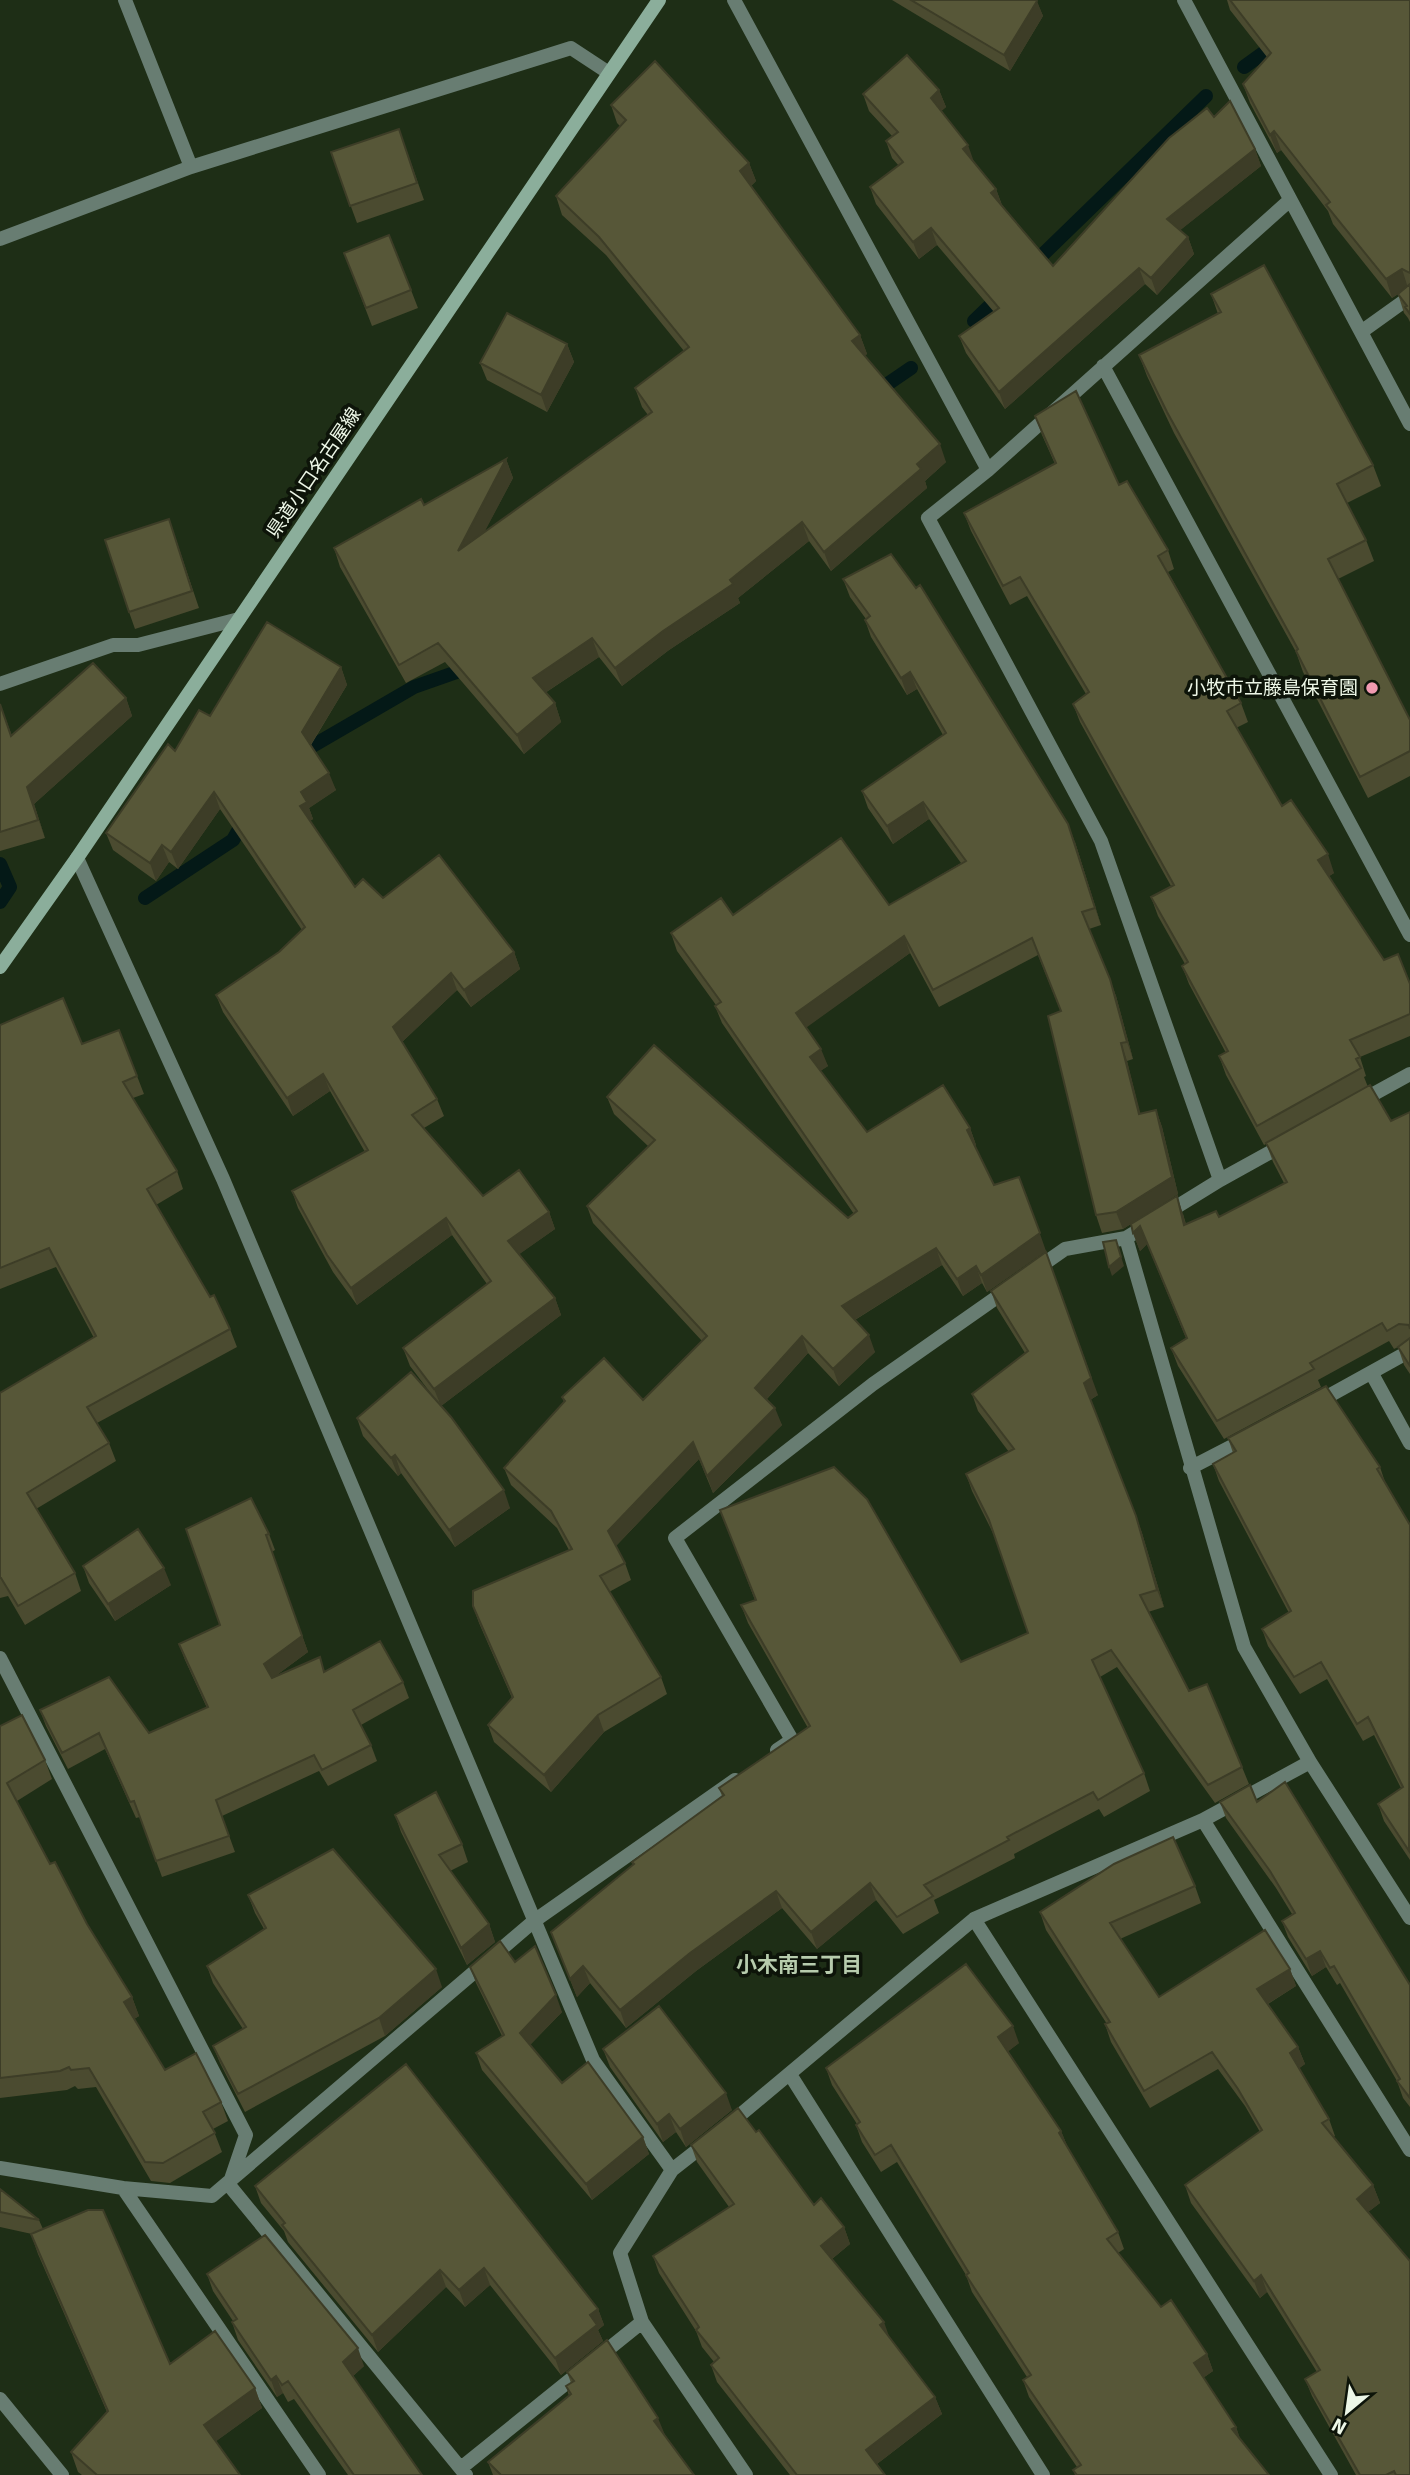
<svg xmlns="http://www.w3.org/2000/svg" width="1410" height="2475" font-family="Signika,'Noto Sans JP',sans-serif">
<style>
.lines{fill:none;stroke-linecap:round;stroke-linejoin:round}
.stream{stroke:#041917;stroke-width:14}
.street{stroke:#687d72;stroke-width:14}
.secondary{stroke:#8bae9b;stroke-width:14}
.wall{fill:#4b4b30}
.shaded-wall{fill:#3d3d27}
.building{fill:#575738;stroke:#3d3d27;stroke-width:2}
.poi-dot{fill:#f19ab1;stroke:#0d1409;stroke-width:2.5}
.labels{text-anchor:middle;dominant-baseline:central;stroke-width:7;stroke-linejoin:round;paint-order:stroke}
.street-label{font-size:19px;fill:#edf7e7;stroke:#0d1409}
.poi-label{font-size:19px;fill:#edf7e7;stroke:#0d1409;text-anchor:end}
.neighbourhood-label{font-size:21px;font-weight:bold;fill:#b7ccad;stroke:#0d1409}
</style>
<rect width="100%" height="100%" fill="#1e2e16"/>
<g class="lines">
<path class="stream" d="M1244,67L1277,43
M1031,266L1206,96
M974,321L1001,295
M873,394L911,368
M297,755L414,687L471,667
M0,864L10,887L0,902
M145,898L233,840L246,817"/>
<path class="street" d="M125,0L191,167
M734,0L988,470
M1184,0L1410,424
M0,239L191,167L571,48L609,73
M1361,332L1410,297
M1103,366L1410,935
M0,684L113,645H138L239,619
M77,858L223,1179L593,2060L672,2170
M1359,1102L1410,1074
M1220,1180L1287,1143
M1035,1270L1065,1249L1126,1238L1220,1180L1101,841L928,518L988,470L1290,200
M1372,1374L1410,1443
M1316,1403L1410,1351
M1190,1468L1248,1438
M0,1658L246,2135L229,2185L466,2475
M777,1750L792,1740L675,1538L873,1384L1010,1288
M1310,1762L1410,1918
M1203,1820L1410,2150
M974,1919L1331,2475
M791,2076L1043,2475
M727,2126L974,1919L1203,1820L1310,1762L1244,1647L1126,1238
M709,2141L672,2170L620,2253L642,2322L746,2475
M0,2168L123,2188
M0,2399L62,2475
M461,2468L642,2322
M319,2475L123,2188L212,2196L534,1921L735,1780"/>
<path class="secondary" d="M0,967L77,858L659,0"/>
</g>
<path class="wall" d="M892,0H1036L1043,16L1010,71Z
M1227,0H1410V322L1408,318L1404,313L1398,294L1392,298L1333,224L1328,211L1281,150L1277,153L1250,103L1243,84L1267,57L1230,10Z
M939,90L946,107L941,111L974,162L996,189L1002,205L1053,266L1214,117L1255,149L1261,166L1180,230L1188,237L1194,254L1157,295L1145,284L1005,409L966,353L959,336L994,312L937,245L919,259L876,204L870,187L899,166L892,158L886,141L892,136L869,111L863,94Z
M611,105L749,163L756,181L751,186L860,335L867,354L864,356L946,462L925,481L927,488L831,571L809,541L738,598L740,603L669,650L622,686L599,657L545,693L555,703L561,722L524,754L445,662L406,683L340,567L334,548L424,505L506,459L513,478L484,532L648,415L642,407L635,388L684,351L606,255L562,215L556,196L620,126L617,123Z
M399,129L424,200L357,223L331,152Z
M344,253L411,290L418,308L372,326Z
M1211,294L1373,465L1381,486L1347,503L1366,540L1374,561L1338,579L1410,720V776L1368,798L1303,672L1296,652L1174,433L1147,376L1139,355L1218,314Z
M567,344L574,362L547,412L487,380L480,363Z
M1035,416L1119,485L1168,550L1174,569L1168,572L1241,703L1248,722L1236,728L1282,806L1334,873L1329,876L1384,960L1410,984V1036L1360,1057L1366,1076L1364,1077L1368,1087L1264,1145L1226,1075L1219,1056L1226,1053L1189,984L1182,966L1185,964L1158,916L1151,897L1171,886L1080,722L1073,704L1086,694L1027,596L1010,605L971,531L964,513L1055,464L1042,435Z
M169,519L199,608L135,629L129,612Z
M843,579L1075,842L1101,925L1089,929L1116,996L1133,1059L1127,1061L1140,1114L1156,1110L1162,1127L1178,1194L1123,1229L1102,1233L1096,1215L1061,1012L1038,955L939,1007L910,953L806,1027L828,1066L820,1071L867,1132L970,1128L976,1145L975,1146L994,1185L1046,1251L987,1292L982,1283L963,1296L942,1265L855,1320L875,1352L839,1386L808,1353L767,1399L782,1425L713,1493L699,1459L616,1546L625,1563L631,1580L609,1592L661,1677L667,1694L604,1732L551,1792L494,1742L488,1725L512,1698L479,1623L473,1606L569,1550L557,1528L511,1485L504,1468L564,1402L562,1397L643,1400L702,1341L593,1223L587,1206L648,1146L614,1114L607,1097L848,1218L854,1214L722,1023L715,1006L716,1005L677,951L671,933L733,915L889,905L961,863L929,819L893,844L868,808L862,791L943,735L917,689L907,695L871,637L865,620L866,619L850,597Z
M341,667L347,685L311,745L336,790L309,808L313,819L310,821L355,887L514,952L520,969L471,1007L457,990L402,1042L437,1099L444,1116L424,1128L483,1196L549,1212L555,1229L519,1254L555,1298L561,1315L441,1406L510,1508L455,1547L401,1473L398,1476L363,1436L357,1418L438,1403L410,1366L403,1348L487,1284L452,1235L357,1305L333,1272L298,1208L292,1191L365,1152L330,1091L293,1116L223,1012L216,995L279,952L302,930L220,809L178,869L169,862L156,881L113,850L106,833L175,751L210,716Z
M126,698L132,716L34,804L45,838L0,851V704L12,736Z
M0,1025L82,1044L137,1076L144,1094L133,1098L177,1171L183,1189L156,1205L210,1297L230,1329L237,1347L97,1423L109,1443L116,1461L36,1509L75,1573L81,1591L25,1625L8,1596L0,1598V1393L94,1338L56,1267L0,1289Z
M1410,1112V1374L1404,1365L1398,1347L1394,1349L1389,1341L1318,1380L1321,1387L1224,1439L1178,1366L1171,1348L1186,1338L1147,1244L1140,1251L1133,1233L1183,1214L1186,1224L1219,1217L1284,1183L1273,1162L1266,1143L1391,1121Z
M991,1291L1098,1395L1090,1400L1142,1533L1164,1607L1148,1612L1189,1691L1242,1767L1249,1784L1215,1803L1117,1667L1100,1677L1144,1773L1150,1791L1104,1817L1099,1809L1014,1854L1015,1858L934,1900L939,1913L903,1934L876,1900L817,1949L782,1908L696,1971L626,2028L590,1983L577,1997L551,1932L633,1865L632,1862L722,1796L719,1788L808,1728L748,1623L741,1605L755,1600L720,1510L961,1662L1028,1633L994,1535L972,1491L966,1474L1009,1452L978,1411L972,1394L1025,1353L997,1308Z
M1228,1438L1380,1467L1385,1482L1410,1525V1860L1384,1821L1378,1804L1401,1788L1374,1735L1363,1741L1327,1679L1300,1694L1268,1646L1262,1629L1289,1613L1219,1481L1213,1464L1233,1453Z
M186,1529L269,1534L275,1550L272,1552L308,1652L274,1677L325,1672L403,1682L409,1698L361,1725L371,1745L377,1761L328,1786L319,1771L222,1816L235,1852L162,1877L140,1817L136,1818L105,1749L68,1769L46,1726L40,1710L149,1733L207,1708L185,1660L179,1644L220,1625Z
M83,1566L171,1585L115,1621L89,1583Z
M0,1726L45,1760L52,1779L17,1801L50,1864L132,1997L139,2016L134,2019L165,2070L221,2102L228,2121L213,2129L222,2152L170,2183L151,2181L96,2087L78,2089L75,2086L67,2090L0,2098Z
M1220,1802H1257L1410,1985V2107L1403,2098L1397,2081L1340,1983L1337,1985L1326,1967L1312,1976L1288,1937L1282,1921L1292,1914L1276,1888L1226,1818Z
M395,1815L462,1844L468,1862L450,1871L489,1924L495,1942L467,1965L401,1832Z
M1195,1886L1201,1903L1120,1939L1159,1997L1290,1969L1296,1986L1268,2004L1298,2047L1305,2064L1299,2068L1329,2119L1335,2136L1333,2137L1373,2185L1380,2203L1368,2212L1410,2475H1356L1312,2396L1305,2379L1317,2372L1267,2292L1260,2298L1191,2203L1185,2185L1260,2132L1245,2106L1218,2069L1150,2108L1111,2042L1105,2024H1107L1046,1930L1040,1912Z
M248,1895L442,1987L385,2036L245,2112L220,2063L213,2046L243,2029L213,1983L207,1966L264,1929L255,1913Z
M515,1962L562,2012L530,2045L562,2083L643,2137L649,2154L592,2200L482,2070L476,2053L502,2036L476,1983L470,1967Z
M1019,2043L1008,2051L1061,2131L1068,2148L1118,2232L1124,2249L1118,2253L1161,2307L1207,2354L1213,2371L1203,2378L1236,2427L1240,2439L1269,2475H1075L1073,2470L1077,2467L1029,2397L1023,2380L1027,2377L972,2292L966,2275L897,2162L881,2172L862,2142L856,2125L857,2124L832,2085L826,2068Z
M603,2049L732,2110L686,2147L676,2132L663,2142L610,2067Z
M691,2145L814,2205L844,2227L850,2244L832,2259L890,2339L935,2397L942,2414L877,2464L885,2475H790L717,2382L711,2365L714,2362L702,2347L696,2331L659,2273L653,2256L729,2207L697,2162Z
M255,2186L598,2309L604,2325L598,2330L603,2341L561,2375L490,2285L465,2307L446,2287L378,2352L288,2242L284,2231L261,2203Z
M0,2189L39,2220L43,2229L170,2364L255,2388L262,2408L216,2441L240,2475H82L78,2472L71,2452L107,2412L38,2254L31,2234H32L0,2227Z
M207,2274L364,2366L353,2376L422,2475H348L294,2399L288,2402L283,2393L277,2397L238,2340L232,2322L233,2321L213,2291Z
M567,2372L665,2435L694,2475H493L488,2462L569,2396L566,2386L571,2383Z"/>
<path class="shaded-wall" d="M1037,1L1043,16L1010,71L1004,55Z
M939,90L946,107L937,115L931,98Z
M1274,131L1281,150L1277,153L1270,135Z
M968,145L974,162L969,166L963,149Z
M1255,149L1261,166L1173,236L1167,219Z
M749,163L756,181L747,189L740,171Z
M996,189L1002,206L991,193Z
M931,228L937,245L919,259L913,242Z
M1188,237L1194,254L1157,295L1151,278Z
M1139,268L1145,284L1005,409L999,392Z
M1402,269L1408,288L1392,298L1386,279Z
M860,335L867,354L859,360L852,341Z
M567,344L574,362L547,412L541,395Z
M940,444L946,462L925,481L927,488L831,571L824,552Z
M506,459L513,478L465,569L458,551Z
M802,522L809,541L738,598L740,603L669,650L622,686L615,668Z
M592,638L599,657L540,696L533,678Z
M341,667L347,685L308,749L302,732Z
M910,672L917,689L907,695L901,678Z
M126,698L132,716L34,804L45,838L27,787Z
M555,703L561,722L524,754L517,735Z
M329,773L336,790L309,808L313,819L307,823L300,806L301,792Z
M214,792L220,809L178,869L171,852Z
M923,802L929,819L893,844L887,826Z
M1068,824L1075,842L1101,925L1095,908Z
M162,845L169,862L156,881L150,863Z
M1328,854L1334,873L1325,879L1318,860Z
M904,936L910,953L803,1030L796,1013Z
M514,952L520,969L471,1007L464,990Z
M451,973L457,990L400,1044L393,1027Z
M1110,979L1116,996L1133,1059L1127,1042Z
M1121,1043L1127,1061L1145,1131L1139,1114Z
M821,1049L828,1066L816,1074L810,1057Z
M323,1074L330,1091L293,1116L287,1098Z
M1156,1110L1162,1127L1178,1194L1123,1229L1116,1212Z
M970,1128L976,1145L973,1147L967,1130Z
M1026,1194L1046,1251L987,1292L981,1275Z
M1177,1196L1183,1214L1190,1243L1184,1225Z
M549,1212L555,1229L514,1258L508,1241Z
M446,1218L452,1235L357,1305L351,1288Z
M1140,1226L1147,1244L1140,1251L1133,1233Z
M1116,1240L1124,1266L1112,1276L1109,1267Z
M936,1248L942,1265L848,1324L842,1306Z
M1046,1252L1098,1395L1090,1400L1084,1383Z
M976,1266L982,1283L963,1296L957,1279Z
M555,1298L561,1315L441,1406L434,1389Z
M869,1335L875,1352L839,1386L833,1369Z
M802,1336L808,1353L761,1405L755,1388Z
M775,1408L782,1425L713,1493L707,1476Z
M693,1442L699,1459L614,1548L608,1531Z
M395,1455L401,1473L398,1476L391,1458Z
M504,1490L510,1508L455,1547L449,1530Z
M1136,1516L1142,1533L1164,1607L1157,1590Z
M272,1552L308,1652L270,1680L264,1664Z
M164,1568L171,1585L115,1621L108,1604Z
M598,1715L604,1732L551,1792L544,1775Z
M870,1883L876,1900L817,1949L811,1932Z
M776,1891L782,1908L696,1971L626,2028L620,2010L690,1953Z
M489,1924L495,1942L467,1965L461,1948Z
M1320,1951L1326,1967L1312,1976L1306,1959Z
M583,1966L590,1983L577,1997L570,1979Z
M436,1969L442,1987L385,2036L379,2018Z
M1290,1969L1296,1986L1264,2006L1257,1989Z
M556,1995L562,2012L526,2049L520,2033Z
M132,1997L139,2016L131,2021L124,2002Z
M1013,2026L1019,2043L1005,2054L998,2037Z
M1298,2047L1305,2064L1297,2070L1290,2053Z
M726,2093L732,2110L686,2147L680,2129Z
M669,2114L676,2132L663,2142L657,2124Z
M1061,2131L1068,2148L1059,2133Z
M643,2137L649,2154L592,2200L586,2184Z
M1373,2185L1380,2203L1363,2216L1357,2199Z
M844,2227L850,2244L827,2263L821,2246Z
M484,2268L490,2285L465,2307L459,2290Z
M440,2270L446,2287L378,2352L372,2335Z
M1261,2275L1267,2292L1260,2298L1254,2281Z
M598,2309L604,2325L598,2330L603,2341L561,2375L555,2358L590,2315Z
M884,2322L890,2339L880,2325Z
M358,2348L364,2366L350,2379L343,2362Z
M1207,2354L1213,2371L1200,2380L1194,2363Z
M276,2376L283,2393L277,2397L271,2380Z
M255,2388L262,2408L211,2445L204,2425Z
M935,2397L942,2414L873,2467L866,2450Z
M658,2418L665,2435L654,2421Z
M1236,2427L1242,2444L1232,2429Z"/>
<path class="building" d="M911,0H1036L1037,1L1004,55Z
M1230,0H1410V273L1402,269L1386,279L1326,205L1330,202L1274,131L1270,135L1243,84L1271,53Z
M907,55L939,90L931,98L968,145L963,149L996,189L991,193L1053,266L1169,138L1207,108L1214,117L1230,101L1255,149L1167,219L1188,237L1151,278L1139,268L999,392L959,336L999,308L931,228L913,242L870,187L903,162L886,141L898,132L863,94Z
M655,61L749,163L740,171L860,335L852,341L940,444L917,464L921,469L824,552L802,522L730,580L733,584L663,631L615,668L592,638L533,678L555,703L517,735L438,643L399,665L334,548L421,499L424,505L506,459L458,551L652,412L635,388L689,347L599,237L556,196L626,120L611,105Z
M399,129L417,183L350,206L331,152Z
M389,235L411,290L366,308L344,253Z
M1264,265L1373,465L1337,484L1366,540L1328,559L1410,720V751L1360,777L1296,651L1298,649L1167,412L1139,355L1221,312L1211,294Z
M1410,284V314L1405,307L1407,306L1398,294Z
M507,313L567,344L541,395L480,363Z
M1076,391L1119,485L1127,481L1168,550L1158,556L1241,703L1227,711L1282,806L1291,800L1328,854L1318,860L1384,960L1398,954L1410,984V1014L1350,1040L1360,1057L1356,1059L1361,1068L1257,1126L1219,1056L1228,1051L1182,966L1188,962L1151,897L1174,885L1073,704L1089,692L1020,577L1003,586L964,513L1056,463L1035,416Z
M169,519L192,591L129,612L105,540Z
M891,554L916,588L920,585L1068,824L1095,908L1082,912L1110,979L1127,1042L1121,1043L1139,1114L1156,1110L1172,1177L1116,1212L1096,1215L1048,1016L1061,1011L1032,938L933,990L904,936L796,1013L821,1049L810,1057L867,1132L943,1085L970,1128L967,1130L994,1185L1019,1177L1040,1233L981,1275L976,1266L957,1279L936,1248L842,1306L869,1335L833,1369L802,1336L755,1388L775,1408L707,1476L693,1442L608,1531L625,1563L600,1576L661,1677L598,1715L544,1775L488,1725L513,1697L473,1606V1591L572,1549L551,1511L504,1468L565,1401L562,1397L604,1358L643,1400L707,1336L587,1206L655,1140L607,1097L654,1045L848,1218L857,1211L715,1006L721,1002L671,933L721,898L733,915L841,838L889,905L966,861L923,802L887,826L862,791L946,733L910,672L901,678L865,620L870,616L843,579Z
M267,622L341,667L302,732L329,773L301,792L307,802L300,806L355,887L363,879L383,898L439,855L514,952L464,990L451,973L393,1027L437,1099L412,1115L483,1196L519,1170L549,1212L508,1241L555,1298L434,1389L403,1348L491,1281L446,1218L351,1288L327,1255L292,1191L368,1150L323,1074L287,1098L216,995L279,952L305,927L214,792L171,852L162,845L150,863L106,833L168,744L175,751L199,710L210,716Z
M93,663L126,698L27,787L38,820L0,832V704L11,736Z
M63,998L82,1044L119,1030L137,1076L123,1082L177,1171L147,1189L210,1297L214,1295L230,1329L87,1407L109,1443L27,1493L75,1573L18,1606L1,1578H0V1393L96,1336L49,1248L0,1268V1025Z
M1370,1085L1391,1121L1410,1112V1329L1409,1325L1399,1324L1387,1331L1382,1323L1310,1363L1314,1369L1217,1421L1171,1348L1187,1338L1140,1226L1133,1233L1131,1224L1177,1196L1184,1225L1216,1211L1219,1217L1287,1182L1266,1143Z
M1116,1240L1121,1257L1109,1267L1103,1242Z
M1046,1252L1091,1378L1084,1383L1136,1516L1157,1590L1140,1595L1189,1691L1207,1684L1242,1767L1208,1785L1111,1650L1092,1660L1144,1773L1098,1800L1093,1792L1007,1837L1009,1840L924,1885L933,1896L897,1917L870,1883L811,1932L776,1891L690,1953L620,2010L583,1966L570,1979L551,1932L634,1864L632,1862L724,1795L719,1788L810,1726L741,1605L756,1600L720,1510L834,1467L867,1499L961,1662L1028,1633L989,1520L966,1474L1014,1449L972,1394L1028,1351L991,1291Z
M1410,1338V1366L1398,1347Z
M411,1372L451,1417L504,1490L449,1530L395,1455L391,1458L357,1418Z
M1326,1386L1380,1467L1377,1469L1410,1525L1409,1851L1378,1804L1403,1787L1368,1717L1357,1724L1321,1662L1294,1677L1262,1629L1291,1611L1213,1464L1236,1451L1228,1438Z
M251,1498L269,1534L266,1535L302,1636L264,1664L272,1678L320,1657L324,1672L380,1641L403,1682L353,1710L371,1745L322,1770L314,1755L216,1800L229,1836L156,1861L134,1801L130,1802L99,1733L62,1753L40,1710L109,1677L149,1733L208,1707L179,1644L220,1625L186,1529Z
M138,1529L164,1568L108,1604L83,1566Z
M22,1715L45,1760L7,1783L50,1864L55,1862L87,1924L132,1997L124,2002L165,2070L196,2053L221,2102L203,2112L215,2133L163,2163L145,2162L89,2068L71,2070L69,2067L60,2071L0,2078V1726Z
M1285,1782L1410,1985V2098L1397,2081L1400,2079L1334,1966L1330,1968L1320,1951L1306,1959L1282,1921L1295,1913L1270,1871L1220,1802L1250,1785L1257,1802Z
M436,1792L462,1844L439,1855L489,1924L461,1948L395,1815Z
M1173,1837L1195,1886L1110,1923L1159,1997L1265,1930L1290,1969L1257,1989L1298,2047L1290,2053L1329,2119L1322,2123L1373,2185L1357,2199L1410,2261V2475H1396L1394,2471L1386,2475H1360L1305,2379L1320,2370L1261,2275L1254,2281L1185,2185L1262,2130L1238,2089L1212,2052L1144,2091L1105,2024L1110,2022L1040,1912L1114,1864Z
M333,1849L436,1969L379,2018L238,2094L213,2046L246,2027L207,1966L266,1928L248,1895Z
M500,1941L515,1962L535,1946L556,1995L520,2033L562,2083L588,2062L643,2137L586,2184L476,2053L504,2035L470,1967Z
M966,1964L1013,2026L998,2037L1061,2131L1059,2133L1118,2232L1107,2239L1161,2307L1171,2300L1207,2354L1194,2363L1236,2427L1232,2429L1269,2475H1077L1073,2470L1081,2465L1023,2380L1031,2375L966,2275L969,2273L891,2145L875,2155L856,2125L860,2122L826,2068Z
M659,2006L726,2093L680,2129L669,2114L657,2124L603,2049Z
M406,2064L598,2309L590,2315L597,2325L555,2358L484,2268L459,2290L440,2270L372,2335L282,2225L285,2223L255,2186Z
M738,2108L756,2132L759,2130L814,2205L821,2198L844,2227L821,2246L884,2322L880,2325L935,2397L866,2450L885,2475H797L711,2365L719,2358L696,2330L699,2327L653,2256L734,2204L691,2145Z
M0,2189L39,2220L0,2212Z
M88,2210H103L170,2364L215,2331L255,2388L204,2425L240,2475H97L71,2452L108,2411L31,2234Z
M265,2235L358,2348L343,2362L422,2475H354L288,2381L282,2385L276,2376L271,2380L232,2322L237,2319L207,2274Z
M607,2340L658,2418L654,2421L694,2475H501L488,2462L571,2394L566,2386L574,2381L567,2372Z"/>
<circle class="poi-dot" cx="1372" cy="688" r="7"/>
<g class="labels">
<g class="street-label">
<text transform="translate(314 473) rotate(-56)">県道小口名古屋線</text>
</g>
<g class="poi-label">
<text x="1358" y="688">小牧市立藤島保育園</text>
</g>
<g class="neighbourhood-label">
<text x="799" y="1965">小木南三丁目</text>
</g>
</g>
<g transform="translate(1347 2412) rotate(209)" stroke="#0d1409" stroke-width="5" paint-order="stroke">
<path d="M0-5L12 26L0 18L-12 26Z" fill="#edf7e7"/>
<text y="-10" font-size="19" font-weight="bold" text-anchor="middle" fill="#edf7e7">N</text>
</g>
</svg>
